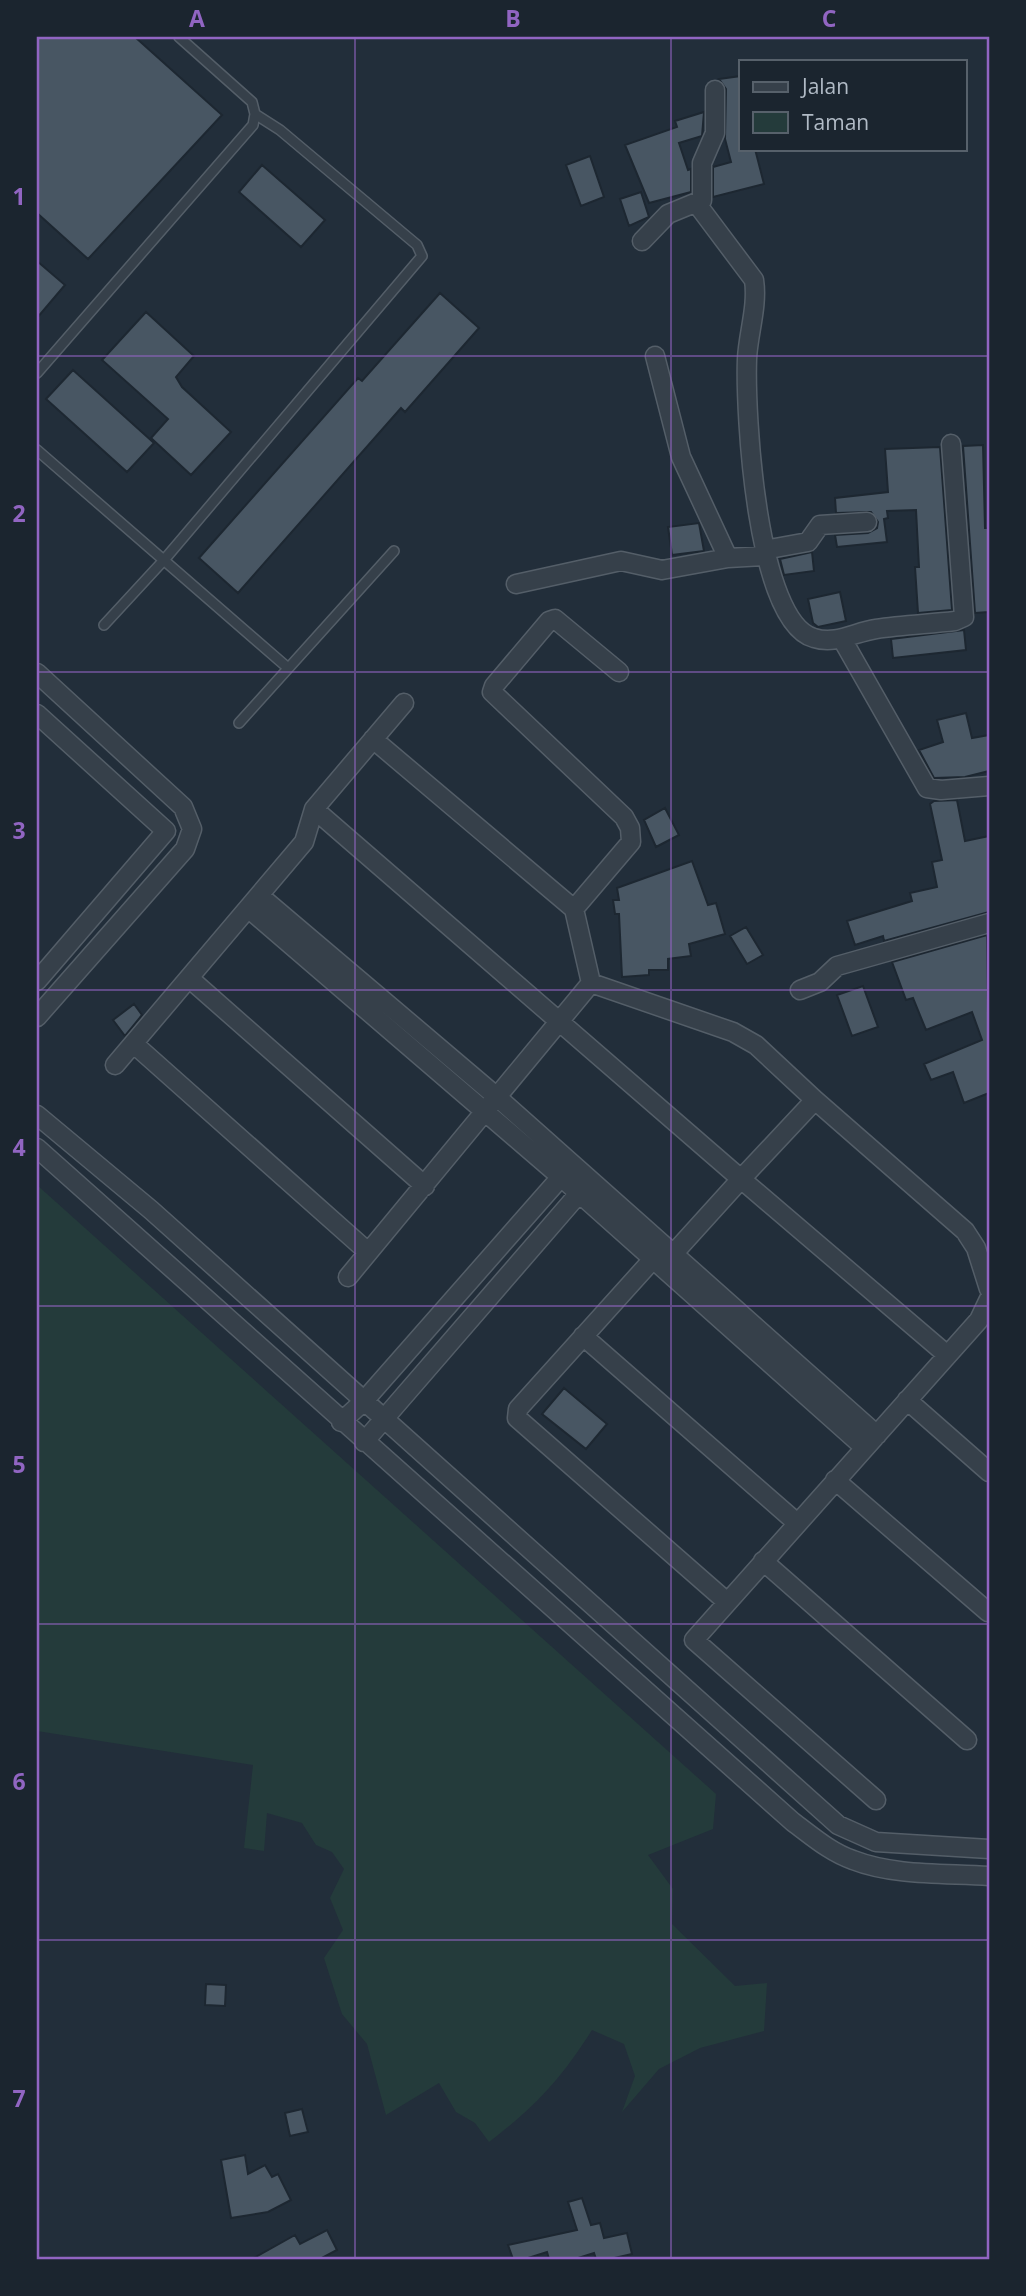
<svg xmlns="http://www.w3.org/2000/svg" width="1026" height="2296" font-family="'Open Sans',sans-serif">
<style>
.green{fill:#243b3b}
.building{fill:#485663;stroke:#1d2731;stroke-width:2}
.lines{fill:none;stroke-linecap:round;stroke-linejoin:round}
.lane-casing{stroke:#545e68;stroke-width:12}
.street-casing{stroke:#545e68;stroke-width:21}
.lane{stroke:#36404a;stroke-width:9}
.street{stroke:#36404a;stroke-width:18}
.grid{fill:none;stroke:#9165c2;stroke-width:2;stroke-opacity:0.55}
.neatline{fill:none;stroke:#9165c2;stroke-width:2.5}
.grid-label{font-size:23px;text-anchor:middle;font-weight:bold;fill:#9165c2}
</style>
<rect width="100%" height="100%" fill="#222e3a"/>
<path class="green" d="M37,1185L716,1794L713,1829L648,1855L673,1889L672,1924L735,1986L767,1983L764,2031L700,2048L659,2069L622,2112L635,2076L624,2044L592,2030C561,2079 535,2107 489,2142L475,2123L456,2112L439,2083L386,2115L367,2044L342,2014L324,1958L343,1930L330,1898L344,1869L332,1852L316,1845L302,1823L267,1813L264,1851L244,1848L253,1765L37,1731Z"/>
<path class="building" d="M37,37H135L222,115L88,259L37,213Z
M741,76V149H755L764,184L713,197V167L731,162L725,139L726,89L719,79Z
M704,112L702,136L679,143L688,170L691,169V192L649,203L625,145L677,127L675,121Z
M590,156L604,197L581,206L566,165Z
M262,165L325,220L301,247L239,192Z
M641,192L649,217L629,226L620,199Z
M37,261L65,285L37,318Z
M440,293L479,328L405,412L401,408L238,593L199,558L358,378L362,381Z
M146,312L194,356L176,377L182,387L231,432L191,475L151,438L168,419L102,360Z
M73,370L154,443L127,472L46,399Z
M983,445L985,528H989V612L975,613L963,446Z
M940,447L952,610L918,613L915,567H919L916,510L887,511L888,518L884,519L887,542L837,547L835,535L868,533L877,528L878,522L871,512L836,513L835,498L888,492L885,449Z
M699,523L704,551L672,555L668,527Z
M812,552L814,571L784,575L780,559Z
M840,592L846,621L818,627L813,623L808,599Z
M964,630L966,650L893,658L891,639Z
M966,713L972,738L989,735V771L965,777L934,778L919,750L943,742L937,720Z
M957,800L965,841L989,836V912L884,941L883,936L855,945L847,921L912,901L910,893L937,887L932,862L942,860L930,804L934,801Z
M665,808L679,835L656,847L644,820Z
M692,861L708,905L716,903L725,934L689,944L691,956L668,959V970H649V975L622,977L619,914H615L613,900H619L617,888Z
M746,927L763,955L747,964L730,936Z
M987,935L989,1093L964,1103L953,1072L931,1080L924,1064L982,1040L972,1012L926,1030L913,998L906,1000L892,962Z
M863,986L878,1027L852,1036L837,995Z
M134,1004L142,1015L125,1036L113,1020Z
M564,1388L607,1424L586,1449L542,1414Z
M206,1984L226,1985L225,2006L205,2005Z
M302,2109L308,2132L290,2136L285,2113Z
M245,2155L248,2174L265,2165L272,2177L278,2174L291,2200L268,2212L231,2218L221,2160Z
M582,2198L591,2225L600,2223L604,2238L627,2233L632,2254L610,2259H596L594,2253L575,2259H549L547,2252L525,2259H513L508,2245L577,2230L568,2202Z
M327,2230L337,2250L320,2259H252L295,2235L300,2244Z"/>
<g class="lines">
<defs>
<path id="lane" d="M37,373L253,125L255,114L252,102L179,37
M37,450L288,668
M104,625L164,560L422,256L417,245L280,130L255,114
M239,723L394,551"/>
<path id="street" d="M697,204L754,280C758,306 748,334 747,359C745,412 756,622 814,638C836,645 855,632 876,629C902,625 929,624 955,621L964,617L951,444
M642,241L668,214L702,200V163L715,133V90
M655,356L681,457L728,558
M764,550L808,542L820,525L867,522
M516,584L621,561L662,570L728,558L764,556
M842,639L927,788L941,790L989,786
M37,673L183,807L192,829L185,849L37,1017
M37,714L166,831L37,981
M314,809L741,1179L674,1253
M260,896L497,1097L877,1435
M248,908L561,1177L363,1402L341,1422
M574,909L631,842L630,828L624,817L492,692L494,686L549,621L555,619L619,672
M189,978L425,1186
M591,983L733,1032L756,1045L815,1100L741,1179L946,1354
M800,990L820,982L837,966L989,923
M134,1044L368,1252
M115,1065L304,842L314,809L404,703
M815,1100L965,1231L976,1248L989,1289
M37,1115L151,1210L838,1825L876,1842L989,1849
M37,1148L793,1822C812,1836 830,1852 853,1860C894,1876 945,1873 989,1876
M568,1169L561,1177L865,1448
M654,1258L518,1409L517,1418L727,1602
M348,1277L591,983L574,909L373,739
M583,1336L797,1523
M907,1400L989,1472
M364,1442L588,1183
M835,1480L988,1612
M763,1561L967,1740
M876,1800L694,1640L979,1320L989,1299"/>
</defs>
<use href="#lane" class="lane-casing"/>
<use href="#street" class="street-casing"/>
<use href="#lane" class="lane"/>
<use href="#street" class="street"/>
</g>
<path class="grid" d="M355,37V2259M671,37V2259M37,356H989M37,672H989M37,990H989M37,1306H989M37,1624H989M37,1940H989"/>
<rect width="1026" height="2296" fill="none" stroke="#1b252f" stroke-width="77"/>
<rect x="739" y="60" width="228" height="91" fill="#1b252f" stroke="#57616b" stroke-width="2"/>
<rect x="753" y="82" width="35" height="10" fill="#36404a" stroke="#57616b" stroke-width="2"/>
<text x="802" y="94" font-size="21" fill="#b1bbc6">Jalan</text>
<rect x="753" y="112" width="35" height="21" fill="#243b3b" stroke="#57616b" stroke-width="2"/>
<text x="802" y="130" font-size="21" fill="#b1bbc6">Taman</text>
<rect x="38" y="38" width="950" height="2220" class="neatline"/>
<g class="grid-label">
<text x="197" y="27">A</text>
<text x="513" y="27">B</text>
<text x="829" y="27">C</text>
<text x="19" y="205">1</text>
<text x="19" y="522">2</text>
<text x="19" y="839">3</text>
<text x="19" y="1156">4</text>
<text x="19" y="1473">5</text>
<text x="19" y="1790">6</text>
<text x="19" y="2107">7</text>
</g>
</svg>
